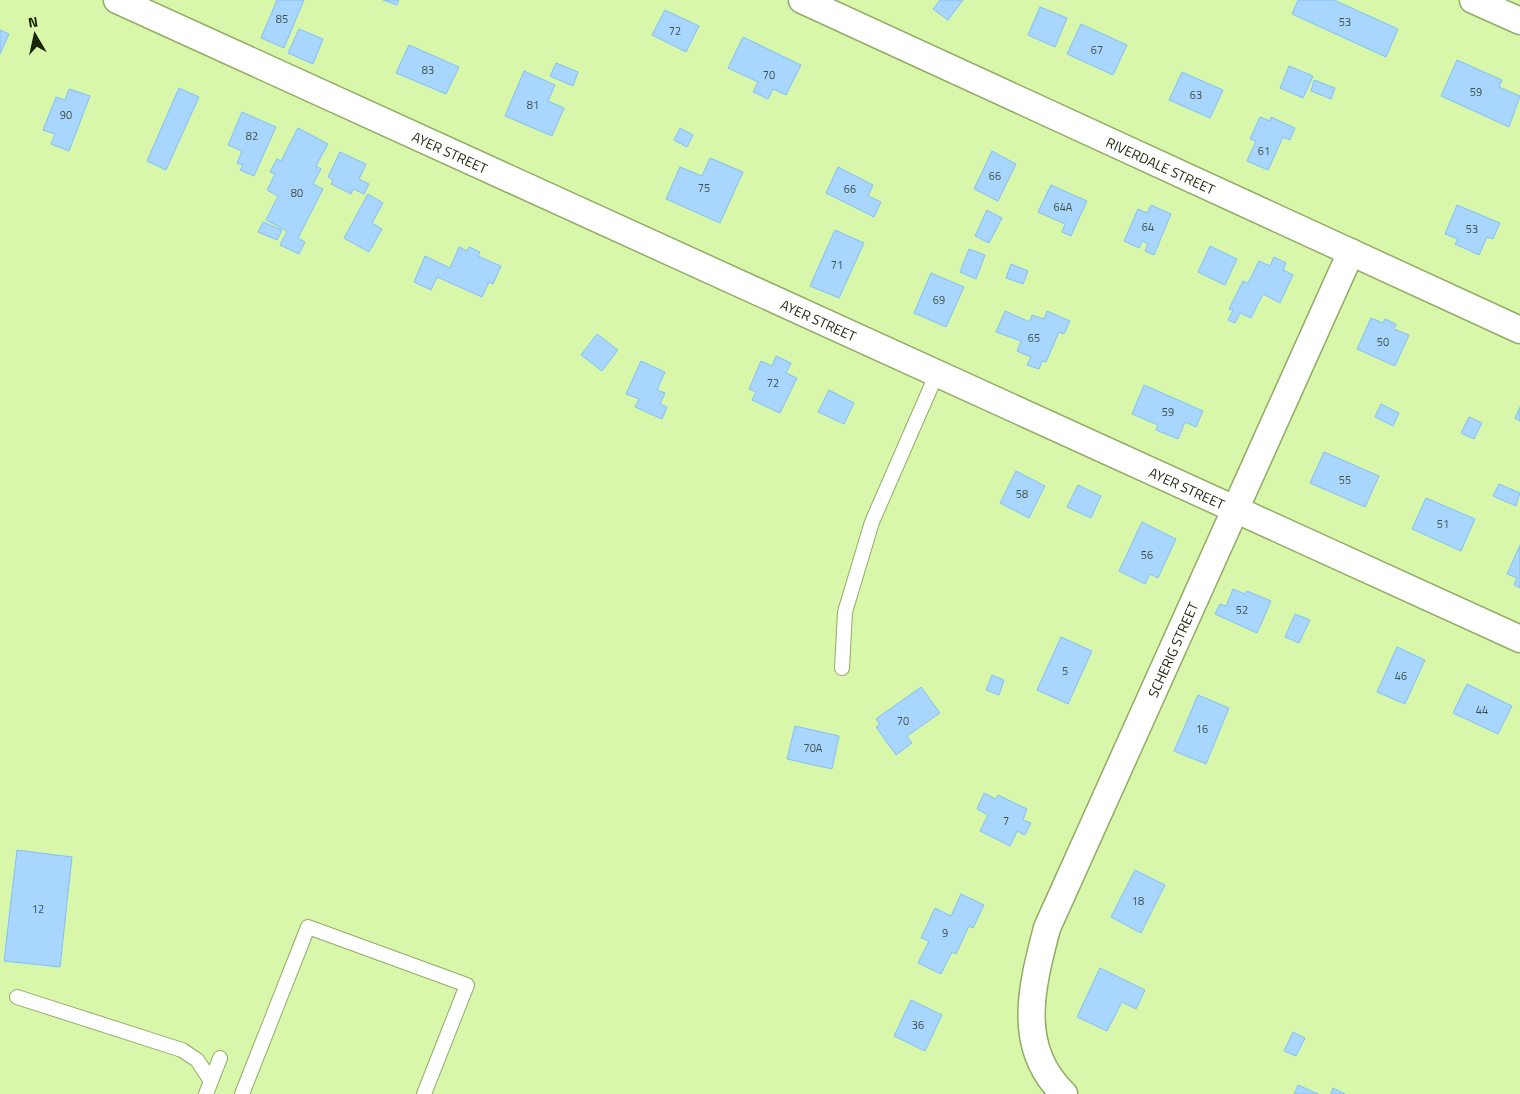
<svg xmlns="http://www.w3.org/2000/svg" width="1520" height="1094" font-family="'Titillium Web',sans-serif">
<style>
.building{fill:#a9d6fe;stroke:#81c0f7}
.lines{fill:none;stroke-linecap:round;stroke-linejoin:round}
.service-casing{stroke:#91ac64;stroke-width:16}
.minor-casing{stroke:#91ac64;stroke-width:29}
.service{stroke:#fff;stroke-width:14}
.minor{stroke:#fff;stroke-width:26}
.labels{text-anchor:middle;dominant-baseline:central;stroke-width:4.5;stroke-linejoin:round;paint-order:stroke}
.number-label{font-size:11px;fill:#3e5246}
.street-label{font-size:14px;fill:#1b2608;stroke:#d9f7ab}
</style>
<rect width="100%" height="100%" fill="#d9f7ab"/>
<path class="building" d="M277,0H304L284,48L261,38Z
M383,0H399L397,5Z
M940,0H963L948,20L933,9Z
M1298,0H1334L1398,29L1386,57L1292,14Z
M1040,7L1067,18L1055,47L1028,35Z
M665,10L699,26L686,52L652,35Z
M1081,24L1127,45L1113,75L1067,54Z
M299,29L323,39L313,64L288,53Z
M0,30L9,34L0,54Z
M743,37L801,65L786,95L773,89L768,99L753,92L758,82L728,68Z
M409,45L459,67L446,94L396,73Z
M1457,60L1502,80L1499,87L1520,96L1509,127L1441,96Z
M556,63L578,72L573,86L550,76Z
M1289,66L1313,76L1303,98L1280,88Z
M524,71L555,85L548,101L564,108L552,136L505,116Z
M1182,72L1223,90L1210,118L1169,100Z
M1314,80L1335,88L1331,99L1311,91Z
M179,88L199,97L166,170L147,161Z
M69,89L90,96L69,151L51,144L55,134L43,130L56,97L65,100Z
M242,112L276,127L254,176L240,170L243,165L237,163L242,151L228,145Z
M1260,117L1270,121L1271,117L1295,128L1290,140L1283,137L1268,170L1247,161L1256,141L1250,139Z
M298,128L328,144L316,166L321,169L313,184L323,189L298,238L305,242L299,254L280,245L287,231L266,220L278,196L267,190L275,174L270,172L277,159L281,161Z
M680,128L693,135L687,147L674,140Z
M992,151L1016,164L998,201L974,189Z
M340,152L366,164L359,179L369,184L364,194L353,189L351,194L331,184L333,180L328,177Z
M710,158L743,172L720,223L666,199L680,167L702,176Z
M838,167L873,185L868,196L881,202L874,217L826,193Z
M1051,185L1087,201L1071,236L1062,232L1065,224L1038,212Z
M368,194L383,203L372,223L382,229L369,252L344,238Z
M1151,205L1171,214L1154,255L1145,251L1148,244L1142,241L1139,248L1124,241L1138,209L1147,213Z
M1457,205L1500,223L1493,239L1487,237L1479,255L1455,244L1458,239L1445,234Z
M987,210L1002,218L989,243L975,236Z
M263,222L282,230L277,240L258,232Z
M835,230L864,243L839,298L810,286Z
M1210,246L1237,259L1225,285L1198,272Z
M459,247L467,251L469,247L480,252L478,256L501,266L493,284L489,282L482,297L437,277L431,290L414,282L425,256L450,268Z
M969,249L985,255L976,279L960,272Z
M1274,257L1286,263L1283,270L1293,275L1280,303L1263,294L1251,318L1240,313L1235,323L1228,320L1233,310L1229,309L1243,281L1248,283L1259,261L1270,266Z
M1011,264L1028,271L1023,284L1006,278Z
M931,273L964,287L946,327L914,313Z
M1005,311L1030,322L1032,315L1044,319L1047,311L1070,321L1064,334L1059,332L1046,362L1042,361L1039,369L1027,365L1031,357L1017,351L1021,341L996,332Z
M1371,318L1383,323L1385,319L1396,324L1394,329L1409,335L1395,366L1357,349Z
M597,334L618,350L602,371L581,355Z
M776,356L791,363L786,373L797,378L780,413L752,400L756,392L749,389L761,361L772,366Z
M641,361L665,372L657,390L665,393L660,404L667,407L662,419L635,407L639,399L626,394Z
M1144,385L1203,411L1196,427L1185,422L1178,439L1156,430L1158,425L1132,414Z
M829,390L854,403L844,424L818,412Z
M1381,404L1399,413L1393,426L1375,417Z
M1520,407V421L1515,418Z
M1469,417L1482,423L1474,439L1461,433Z
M1324,452L1379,476L1365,507L1310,483Z
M1016,471L1045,486L1029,518L1000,503Z
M1499,484L1520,493L1516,506L1493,496Z
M1078,485L1101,496L1091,518L1067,507Z
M1426,498L1475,519L1461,551L1412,529Z
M1142,522L1176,539L1158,578L1150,574L1145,584L1119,571Z
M1520,545V588L1514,585L1517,578L1507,574Z
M1233,589L1245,594L1247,591L1271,601L1257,633L1215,614L1220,604L1226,606Z
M1295,614L1310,620L1299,643L1285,637Z
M1061,637L1092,651L1068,704L1037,690Z
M1397,647L1425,660L1405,704L1377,692Z
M992,675L1004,680L999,695L986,690Z
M1467,684L1512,706L1498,734L1453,713Z
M921,687L940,713L907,736L912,743L896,755L876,727L880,724L876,719Z
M1198,695L1229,708L1206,764L1174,751Z
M795,726L839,736L832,769L787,759Z
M984,793L996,799L998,795L1027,809L1023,820L1031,823L1025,835L1017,831L1010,846L980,831L988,815L977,809Z
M17,850L72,857L60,967L4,961Z
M1135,870L1165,885L1141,933L1111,917Z
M961,894L984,905L973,928L969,926L956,954L952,952L941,974L918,963L929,941L921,938L935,908L951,916Z
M1100,968L1145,990L1136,1009L1122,1002L1107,1031L1077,1017Z
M911,1000L942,1015L925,1051L894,1036Z
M1293,1032L1305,1038L1296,1056L1284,1051Z
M1298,1085L1318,1094H1294Z
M1333,1088L1345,1094H1331Z"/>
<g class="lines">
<defs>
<path id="service" d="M842,668L845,612L872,522L937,373
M17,997L182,1050L197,1060L211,1081
M206,1094L220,1058
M242,1094L308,927L467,985L424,1094"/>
<g id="minor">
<path id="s1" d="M117,0L1520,639"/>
<path id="s2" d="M802,0L1520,330"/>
<path d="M1473,0L1520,21"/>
<path id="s3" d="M1064,1094C1015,1047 1032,986 1047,928L1351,252"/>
</g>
</defs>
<use href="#service" class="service-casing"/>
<use href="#minor" class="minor-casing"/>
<use href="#service" class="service"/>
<use href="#minor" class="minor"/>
</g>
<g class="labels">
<g class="number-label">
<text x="282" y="19">85</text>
<text x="1345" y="22">53</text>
<text x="675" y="31">72</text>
<text x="1097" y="50">67</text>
<text x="428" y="70">83</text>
<text x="769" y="75">70</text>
<text x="1476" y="92">59</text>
<text x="1196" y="95">63</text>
<text x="533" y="105">81</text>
<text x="66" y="115">90</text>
<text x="252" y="136">82</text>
<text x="1264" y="151">61</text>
<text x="995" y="176">66</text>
<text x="704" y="188">75</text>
<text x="850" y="189">66</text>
<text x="297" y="193">80</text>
<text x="1063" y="207">64A</text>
<text x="1148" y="227">64</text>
<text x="1472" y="229">53</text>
<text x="837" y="265">71</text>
<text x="939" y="300">69</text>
<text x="1034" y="338">65</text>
<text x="1383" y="342">50</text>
<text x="773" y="383">72</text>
<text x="1168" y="412">59</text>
<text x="1345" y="480">55</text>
<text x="1022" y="494">58</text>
<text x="1443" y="524">51</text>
<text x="1147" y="555">56</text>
<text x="1242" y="610">52</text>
<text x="1065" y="671">5</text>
<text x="1401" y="676">46</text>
<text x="1482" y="710">44</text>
<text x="903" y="721">70</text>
<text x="1202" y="729">16</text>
<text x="813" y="748">70A</text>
<text x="1006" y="821">7</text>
<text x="1138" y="901">18</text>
<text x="38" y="909">12</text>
<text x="945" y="933">9</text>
<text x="918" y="1025">36</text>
</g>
<g class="street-label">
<text stroke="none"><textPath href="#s1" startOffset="366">AYER STREET</textPath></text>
<text stroke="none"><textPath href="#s2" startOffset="395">RIVERDALE STREET</textPath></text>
<text stroke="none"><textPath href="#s1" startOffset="771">AYER STREET</textPath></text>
<text stroke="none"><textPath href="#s1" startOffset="1176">AYER STREET</textPath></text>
<text stroke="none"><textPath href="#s3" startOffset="482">SCHERIG STREET</textPath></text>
</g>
</g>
<g transform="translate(35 35) rotate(351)" stroke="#d9f7ab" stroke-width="4" paint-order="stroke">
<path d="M0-4L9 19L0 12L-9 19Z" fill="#1b2608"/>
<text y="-8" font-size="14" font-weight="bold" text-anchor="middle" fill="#1b2608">N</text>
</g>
</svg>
